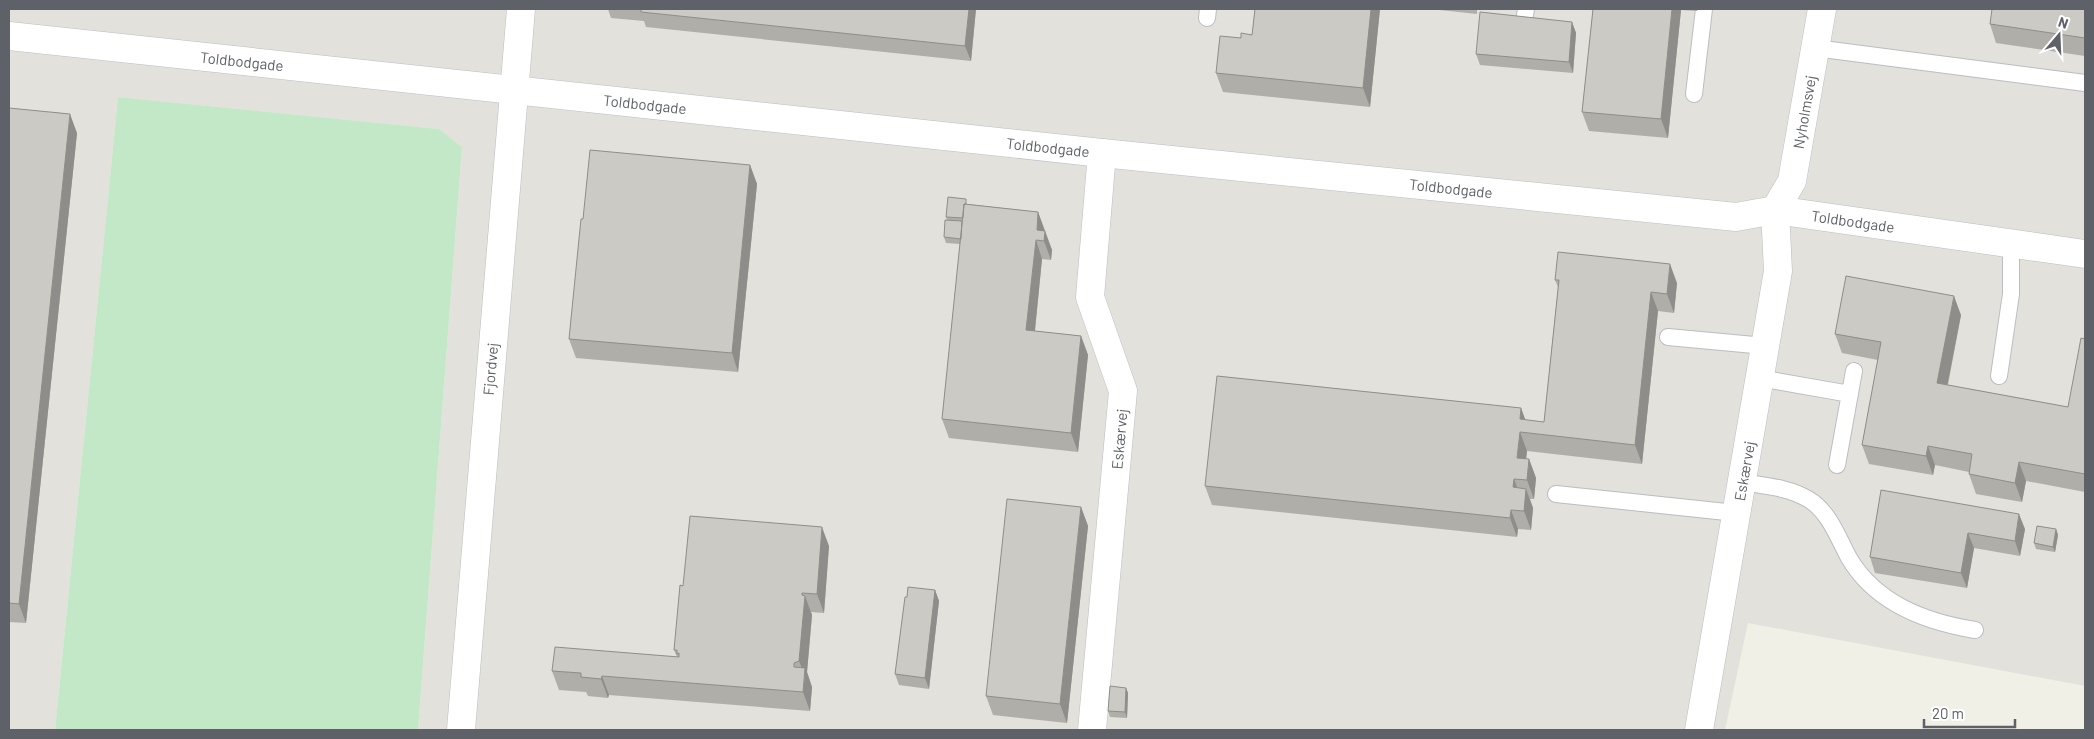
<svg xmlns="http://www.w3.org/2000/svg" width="2094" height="739" font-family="Barlow,sans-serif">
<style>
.industrial{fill:#e2e1db}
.green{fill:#c3e8c8}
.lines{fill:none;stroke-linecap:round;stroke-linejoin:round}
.lane-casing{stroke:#bbbdc2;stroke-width:18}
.street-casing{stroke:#bbbdc2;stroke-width:29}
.secondary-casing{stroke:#bcbec5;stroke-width:29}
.lane{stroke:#fff;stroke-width:16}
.street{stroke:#fff;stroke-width:28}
.secondary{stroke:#fff;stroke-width:28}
.wall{fill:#afaea9}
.shaded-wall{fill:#8f8d89}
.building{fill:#cccac4;stroke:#8f8d89}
.labels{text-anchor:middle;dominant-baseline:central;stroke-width:4;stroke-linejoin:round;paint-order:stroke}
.street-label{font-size:15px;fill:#5e6167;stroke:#fff}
</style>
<rect width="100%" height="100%" fill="#f1f0e7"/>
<path class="industrial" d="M9,9H2085V686L1748,623L1725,730H418L462,147L439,129L118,97L55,730H9Z"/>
<path class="green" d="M118,97L439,129L462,147L418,730H55Z"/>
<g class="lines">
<defs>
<path id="lane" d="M1525,15L1526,9
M1207,18L1208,9
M1815,48L2085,83
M1694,94L1704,9
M1668,337L1765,346
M1999,376L2011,294V244
M1759,378L1850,394
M1837,465L1854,371
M1742,482C1764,486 1788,487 1808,499C1829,511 1838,538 1849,558C1876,604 1926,622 1975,630
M1556,494L1736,513"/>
<path id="street" d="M461,730L521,9
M1092,730L1123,391L1090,297L1102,153
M1699,730L1778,271L1775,210L2085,254"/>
<path id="secondary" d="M9,36L1102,153L1736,217L1775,210L1792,181L1822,9"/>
</defs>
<use href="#lane" class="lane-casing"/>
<use href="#street" class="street-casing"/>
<use href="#secondary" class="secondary-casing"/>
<use href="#lane" class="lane"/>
<use href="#street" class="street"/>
<use href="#secondary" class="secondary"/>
</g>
<path class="wall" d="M608,9H976L971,61L646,27L644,21L611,18Z
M1255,9H1380L1370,107L1223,92L1216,73L1241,38L1252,35Z
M1430,9H1477V14Z
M1593,9H1698L1697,11L1681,10L1668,138L1589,131L1582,112Z
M2085,9V56L1996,43L1990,24Z
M1572,22L1576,33L1573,73L1480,65L1476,54Z
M9,108L77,133L26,623L9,622Z
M750,165L757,184L738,372L576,358L569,339L583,219Z
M968,204L1038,212L1052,250L1051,260L1042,259L1035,331L1081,336L1088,355L1078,452L949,438L942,419L960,244L946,243L944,237L947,220L946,217Z
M1555,280L1677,283L1674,313L1658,311L1642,464L1527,451L1526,459H1529L1536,478L1534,499H1530L1533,508L1531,530L1518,529L1517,537L1212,505L1205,486L1521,408L1525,420L1544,422L1558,287Z
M1961,315L1948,385L2068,407L2085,339V492L2026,481L2022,502L1976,494L1969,474V472L1935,465L1933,475L1869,464L1862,445L1878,360L1842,353L1835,334Z
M1881,490L2025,529L2020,556L1974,548L1967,588L1875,573L1870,557Z
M1081,507L1088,526L1067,723L993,715L986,696Z
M2056,529L2058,535L2055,552L2036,549L2034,543Z
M829,546L824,613L811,612L812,615L807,672L812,687L810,711L609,695L608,698L588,696L586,692L559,690L552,671L677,657L674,650L683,586Z
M935,590L939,601L929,689L899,685L895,674L907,597Z
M1126,688L1128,693L1127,718L1110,717L1108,711Z"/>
<path class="shaded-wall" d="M969,9H976L971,61L965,46Z
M1371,9H1380L1370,107L1363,88Z
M1672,9H1680L1681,10L1668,138L1661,119Z
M1572,22L1576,33L1573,73L1569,62Z
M70,114L77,133L26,623L19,604Z
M750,165L757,184L738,372L732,353Z
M1038,212L1045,231L1044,241L1037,230Z
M1045,231L1052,250L1051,260L1044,241Z
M1036,240L1042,259L1033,349L1026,330Z
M1670,264L1677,283L1674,313L1667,294Z
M1651,292L1658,311L1642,464L1635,445Z
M1954,296L1961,315L1944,402L1937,383Z
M1081,336L1088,355L1078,452L1071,433Z
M1521,408L1528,427L1520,419Z
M1520,432L1527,451L1524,477L1517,458Z
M1928,446L1935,465L1933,475L1926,456Z
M1529,459L1536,478L1534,499L1527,480Z
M2019,462L2026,481L2022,502L2015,483Z
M1514,479L1521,498L1513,487Z
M1526,489L1533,508L1531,530L1524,511Z
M1081,507L1088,526L1067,723L1060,704Z
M1511,510L1518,529L1517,537L1510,518Z
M2019,514L2025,529L2020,556L2015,541Z
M822,527L829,546L824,613L817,594Z
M2056,529L2058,535L2055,552L2053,547Z
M1968,533L1974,548L1967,588L1961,573Z
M935,590L939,601L929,689L925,678Z
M802,593L805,599V596L812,615L807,672L812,687L810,711L803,692L805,676L799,661Z
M602,676L609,695L608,698L601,679Z
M1126,688L1128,693L1127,718L1125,712Z"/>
<path class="building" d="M641,9H969L965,46L641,12Z
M1255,9H1371L1363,88L1216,73L1220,36L1241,38V33L1252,35Z
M1593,9H1672L1661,119L1582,112Z
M1992,9H2085V38L1990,24Z
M1480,12L1572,22L1569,62L1476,54Z
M9,108L70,114L19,604L9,603Z
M590,150L750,165L732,353L569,339L581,219H583Z
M948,197L966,199V204H964L963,218L946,217Z
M964,204L1038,212L1037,230L1045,231L1044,241L1036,240L1026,330L1081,336L1071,433L942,419Z
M945,220L962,221L961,239L944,237Z
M1558,252L1670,264L1667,294L1651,292L1635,445L1520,432L1517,458L1529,459L1527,480L1514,479L1513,487L1526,489L1524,511L1511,510L1510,518L1205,486L1217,376L1521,408L1520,419L1544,422L1559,280H1555Z
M1846,276L1954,296L1937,383L2068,407L2081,338L2085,339V474L2019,462L2015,483L1969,474L1972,454L1928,446L1926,456L1862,445L1881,342L1835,334Z
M1881,490L2019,514L2015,541L1968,533L1961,573L1870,557Z
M1007,499L1081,507L1060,704L986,696Z
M690,516L822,527L817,594L802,593V595L805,596L799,661L794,663V667L805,668L803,692L602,676L601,679L581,677V673L552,671L555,647L679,657V653L677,654V650H674L680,585L683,586Z
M2037,526L2056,529L2053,547L2034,543Z
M908,587L935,590L925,678L895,674L905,597H907Z
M1110,686L1126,688L1125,712L1108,711Z"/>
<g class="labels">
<g class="street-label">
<text transform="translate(242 61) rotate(6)">Toldbodgade</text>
<text transform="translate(645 104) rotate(6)">Toldbodgade</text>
<text transform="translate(1804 112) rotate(-80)">Nyholmsvej</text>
<text transform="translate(1048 147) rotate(6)">Toldbodgade</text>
<text transform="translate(1451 188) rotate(6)">Toldbodgade</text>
<text transform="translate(1853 221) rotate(8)">Toldbodgade</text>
<text transform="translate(490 369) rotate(-85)">Fjordvej</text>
<text transform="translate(1119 439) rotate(-85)">Eskærvej</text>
<text transform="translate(1744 471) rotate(-80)">Eskærvej</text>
</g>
</g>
<rect width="2094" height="739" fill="none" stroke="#5e6167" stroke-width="20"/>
<g transform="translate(2059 35) rotate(19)" stroke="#ffffff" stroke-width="4" paint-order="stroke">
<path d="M0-4L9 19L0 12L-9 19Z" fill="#5e6167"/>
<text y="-8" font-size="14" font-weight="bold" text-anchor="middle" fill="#5e6167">N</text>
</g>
<path d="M1924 719v8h91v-8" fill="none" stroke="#5e6167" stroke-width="2.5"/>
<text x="1932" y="719" font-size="15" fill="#5e6167" stroke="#ffffff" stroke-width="4" paint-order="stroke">20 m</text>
</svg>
